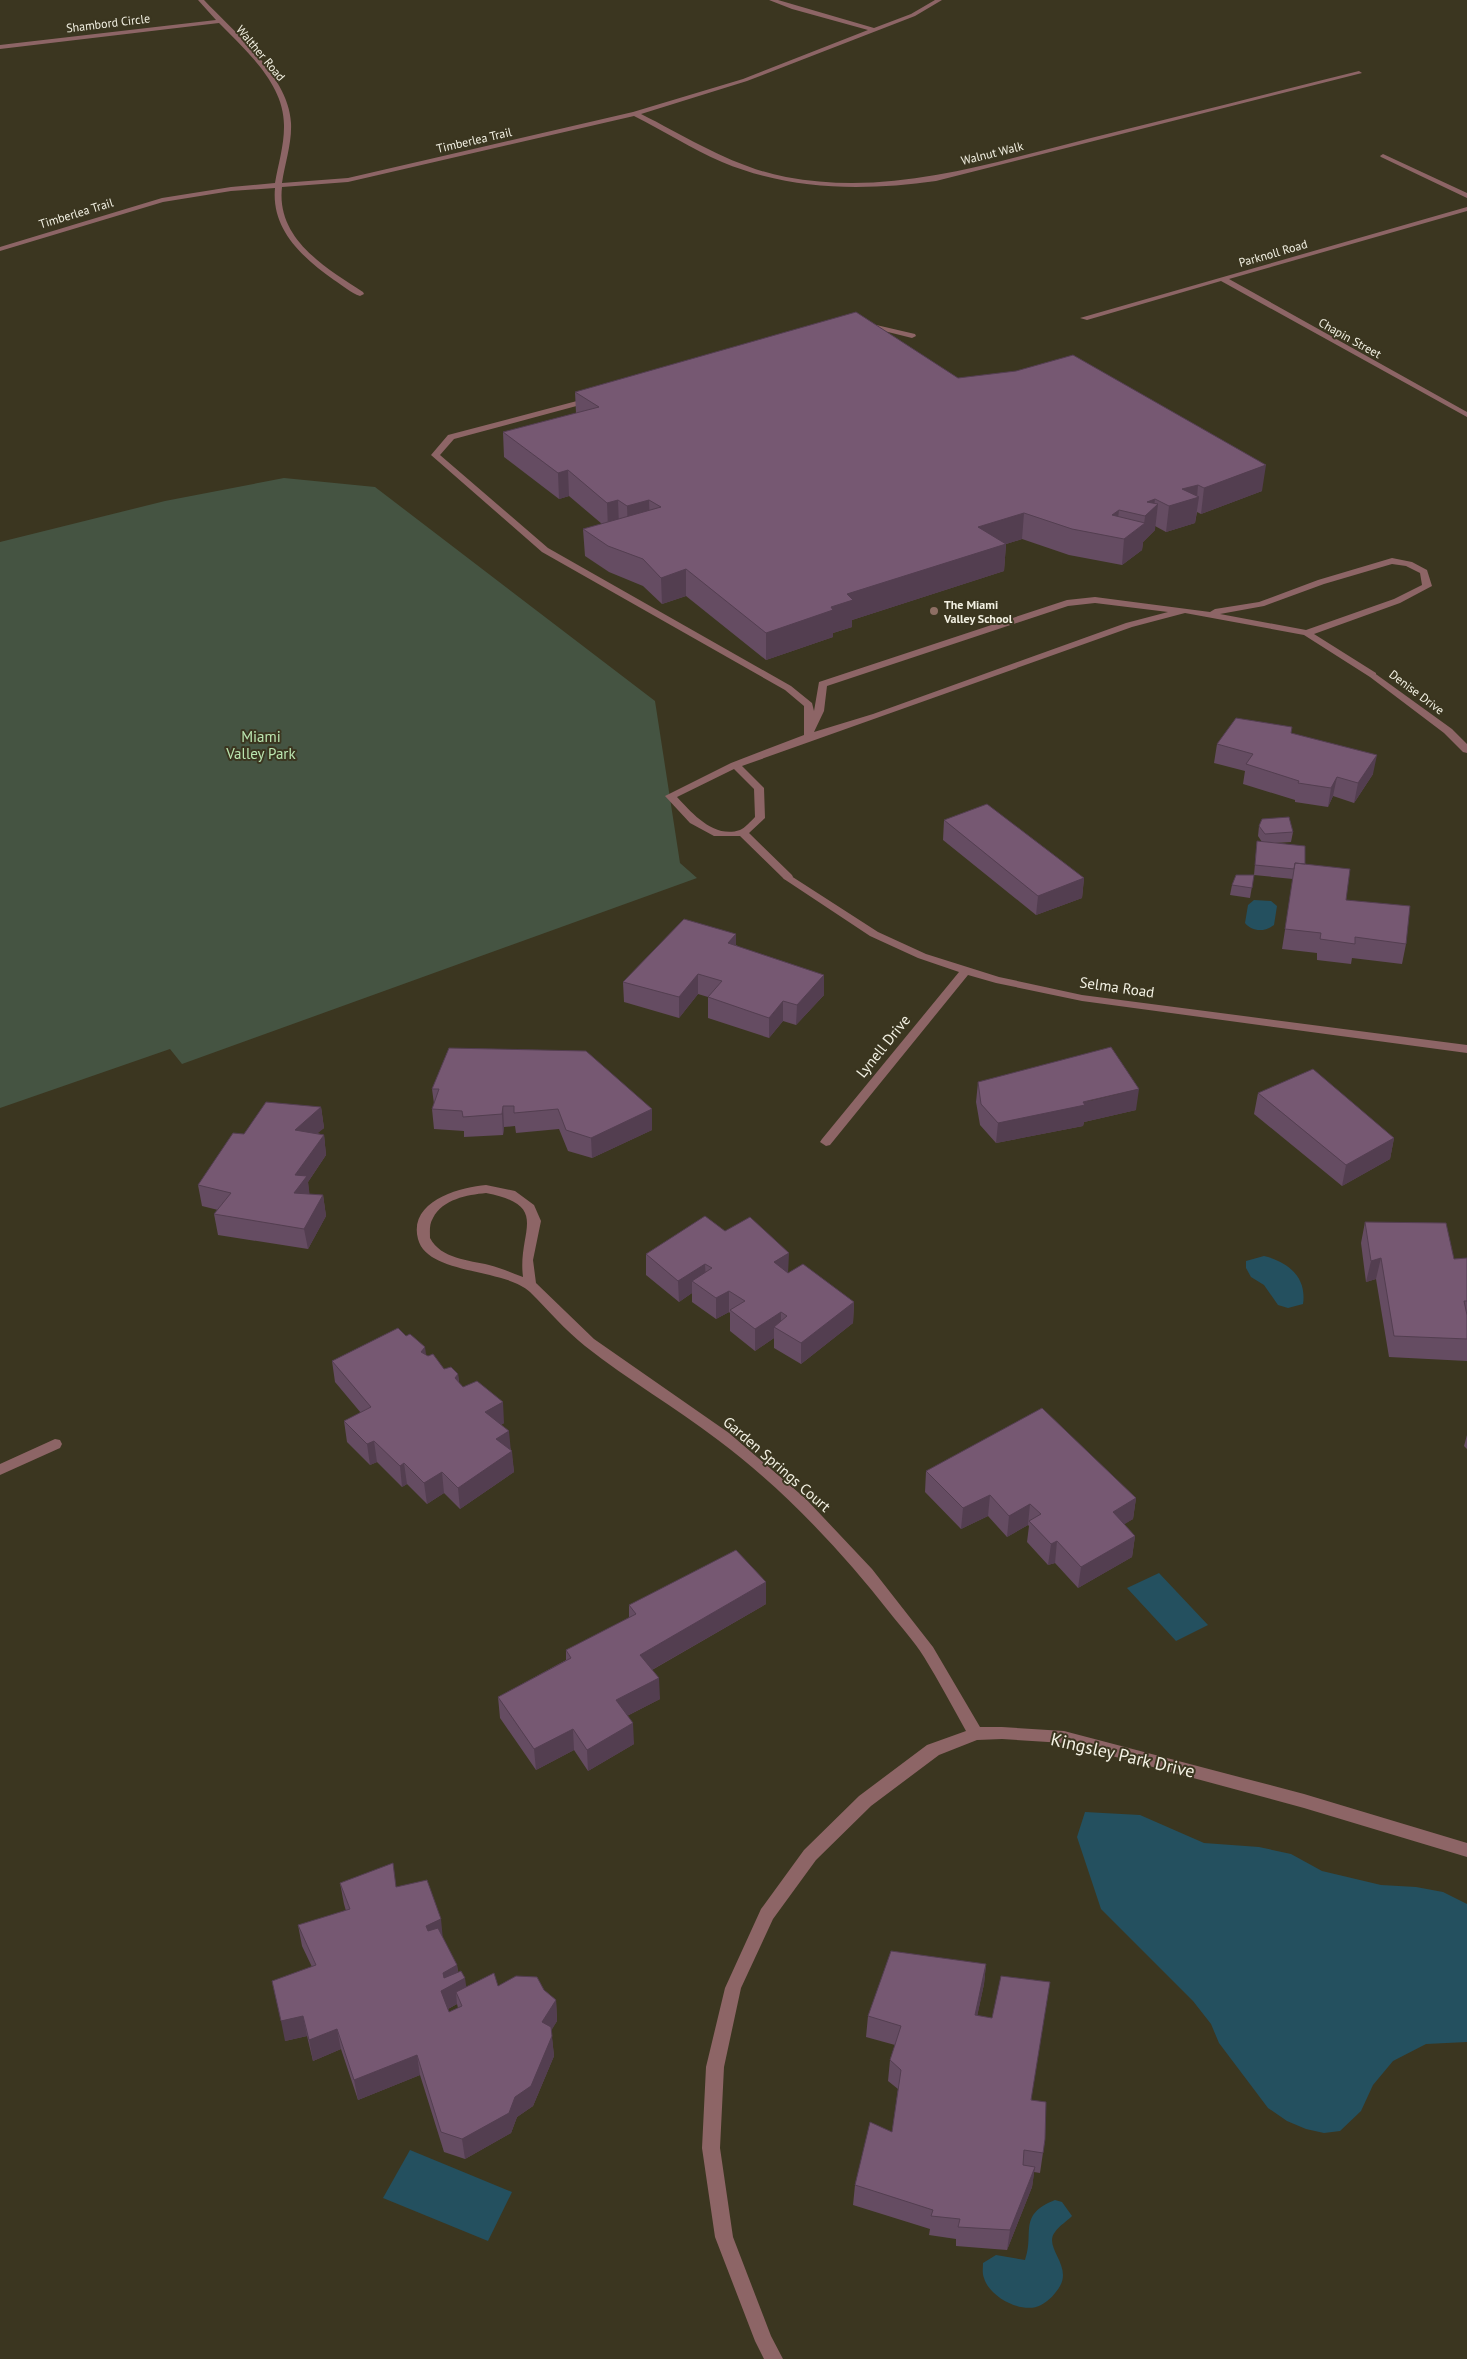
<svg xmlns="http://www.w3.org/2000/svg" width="1467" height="2359" font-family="'PT Sans',sans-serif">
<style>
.green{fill:#455442}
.water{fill:#24505f}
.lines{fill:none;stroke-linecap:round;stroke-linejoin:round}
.lane{fill:#8d6566;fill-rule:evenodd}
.street{fill:#8d6566;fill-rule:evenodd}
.wall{fill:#654c62;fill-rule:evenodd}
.shaded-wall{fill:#533e50}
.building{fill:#765872;stroke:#533e50}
.education-dot{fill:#8d6e63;stroke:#3b3620;stroke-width:2}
.labels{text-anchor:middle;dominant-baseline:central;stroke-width:4;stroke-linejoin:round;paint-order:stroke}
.far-street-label{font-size:12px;fill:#f3f1e3;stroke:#3b3620}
.far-poi-label{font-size:12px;font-weight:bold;fill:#f3f1e3;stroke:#3b3620;text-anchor:start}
.park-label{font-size:15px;fill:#bbe6b0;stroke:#3b3620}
.street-label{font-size:15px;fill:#f3f1e3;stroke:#3b3620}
.near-street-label{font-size:18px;fill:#f3f1e3;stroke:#3b3620}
</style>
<rect width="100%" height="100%" fill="#3b3620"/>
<path class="green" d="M284,478L375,487L655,701L680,863L697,878L182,1064L170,1049L0,1108V542L165,501Z"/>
<path class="water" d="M1254,900L1271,901L1277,906L1274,925C1265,932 1252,932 1245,923L1248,905Z
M1264,1256C1289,1262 1307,1278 1303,1304L1288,1308L1278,1305L1264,1285L1251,1277L1246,1268V1261Z
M1159,1573L1208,1625L1176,1641L1127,1588Z
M1085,1812L1140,1815L1204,1843L1259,1847L1291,1854L1322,1871L1381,1885L1416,1887L1443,1892L1467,1904V2042L1426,2044L1393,2061L1373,2085L1361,2111L1340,2131L1324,2133L1306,2129L1287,2121L1268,2108L1219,2043L1211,2024L1193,2001L1101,1909L1077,1837Z
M410,2150L512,2192L488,2241L383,2198Z
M1055,2200L1062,2202L1072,2216C1067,2221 1059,2226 1055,2232C1043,2247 1072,2265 1060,2286C1056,2293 1049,2301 1041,2305C1023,2315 989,2297 984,2278C982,2273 983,2267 983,2263L996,2255L1025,2260C1035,2233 1017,2215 1055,2200Z"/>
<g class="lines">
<path class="lane" d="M872,324L915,334L916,336L912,338L872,328L865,330L861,328Z
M592,397H595V401L454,439L440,455L548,548L791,686L812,703L814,711L819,682L1067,600L1095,597L1210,612L1215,609L1259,602L1318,580L1392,558L1412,562L1427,570L1432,586L1400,603L1314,634L1376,673V677H1370L1304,635L1185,613L1132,627L742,766L764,788L765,818L749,833L792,875L793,877L788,880L784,879L740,836H714L690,823L665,796L731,763L804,735V706L785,690L542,552L431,455L448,435ZM1392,564L1406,566L1420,573L1422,585L1394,599L1306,630L1220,614L1264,606L1324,584ZM1095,603L1168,612L1126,623L873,714L814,732L824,711L827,686L1068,606ZM734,769L754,789L755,817C751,821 745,828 740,830C714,839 692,813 677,797Z"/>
<path class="street" d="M198,0H204C234,32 289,77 291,123C292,143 285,163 282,183L348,178L633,112L743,79L868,30L792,9L769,0H778L874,28L911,14L935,0H942L915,16L747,81L641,114C689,138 733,167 786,177C892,197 990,163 1091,138C1180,116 1270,93 1359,71L1362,73L936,181C864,191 791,191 722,162C692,149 664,131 634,116L348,182L282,187C276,239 326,268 363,292L364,294L360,296C351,293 342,285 334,280C303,258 271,230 275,188L231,191L163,202L0,251V247L162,198L231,187L275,183C278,165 284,146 284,127C285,84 246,51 219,23L0,49V45L216,20Z
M1383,154L1467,193V198L1381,157L1380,156Z
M1467,207V211L1229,279L1467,412V417L1221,281L1087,320L1080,318Z
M1373,672L1452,729L1467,744V753L1463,752L1444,733L1370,677V673Z
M788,874L878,932L926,954L999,977L1082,995L1467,1045V1053L1082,1001L996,983L968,975L830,1145L826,1146L820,1142L822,1139L959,972L918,958L870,936L784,879L783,877Z
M486,1185L515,1191L534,1205L541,1221L533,1260L536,1283L594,1339L729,1433L806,1499L872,1569L933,1647L980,1727H1002L1064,1731L1304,1794L1467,1843V1857L1304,1808L1064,1743L1002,1739L977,1740L939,1755L871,1806L816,1860L773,1919L741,1988L724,2067L720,2148L733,2237L771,2336L783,2359H764L755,2341L715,2237L702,2148L706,2067L725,1988L761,1909L804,1850L859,1796L927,1745L966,1731C952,1706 939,1681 924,1657C914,1641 901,1627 890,1613C840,1549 783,1489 718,1440C675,1407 628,1380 585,1346C565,1330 548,1310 530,1292C505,1268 427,1275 418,1239C408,1201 460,1187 486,1185ZM486,1193C552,1206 517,1231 523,1277C512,1273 501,1268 489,1265C469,1260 441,1259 430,1238C430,1232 429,1224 433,1218C443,1199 467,1195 486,1193Z
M55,1439L60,1440L62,1444L60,1448L0,1475V1464Z"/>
</g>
<path class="wall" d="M958,378L1262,491L1201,514L1197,512L1195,523L1166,532L1155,526V530L1143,542L1142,550L1122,565L1069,555L1022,539L1006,544L1004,571L852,620V627L833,633V637L766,660L686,596L662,604L643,586L609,572L585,556L583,529L602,524L569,496L559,499L504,457L503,432L576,413L575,392Z
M1291,733L1373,774L1354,803L1333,796L1328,807L1295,802V800L1243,784L1245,771L1214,763L1217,744Z
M944,820L1084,878L1082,898L1036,915L943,840Z
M1259,826L1293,832L1291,842L1275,843L1305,864L1346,900L1406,944L1402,964L1352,958L1351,964L1317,960V953L1282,949L1293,879L1254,875L1257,841L1262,842L1258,836Z
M1254,875L1250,898L1230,895L1232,885Z
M736,945L824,995L796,1025L783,1021L769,1038L708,1018V997L698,994L679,1018L624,1002L623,982Z
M449,1048L652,1109V1130L592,1158L568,1151L559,1129L516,1133L515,1126L504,1127L503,1135L464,1137V1131L434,1129L432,1109L434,1104L432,1089Z
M978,1082L1136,1110L1084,1122L1083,1126L996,1143L980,1125L976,1102Z
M1258,1093L1394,1138L1390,1159L1342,1186L1254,1114Z
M321,1107L324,1128L317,1133L324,1135L326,1155L308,1182L309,1194L323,1195L326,1216L308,1249L218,1235L214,1214L218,1210L202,1206L198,1185L244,1134Z
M1365,1222L1454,1259L1467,1258V1361L1389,1357L1376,1279L1366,1282L1361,1243Z
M725,1231L788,1273L854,1302L853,1323L801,1364L774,1348V1338L755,1351L730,1331V1313L729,1312L716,1319L692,1302V1293L679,1302L646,1275V1254Z
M406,1336L426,1356L444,1369L458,1374L459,1383L504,1423L501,1425L511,1450L514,1472L460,1509L444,1493L427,1504L407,1484L402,1487L377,1462L370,1465L347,1442L344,1421L361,1413L335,1382L332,1361Z
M1467,1435V1449L1464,1446Z
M926,1471L1136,1498L1133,1519L1124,1524L1135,1536L1132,1557L1078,1588L1055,1563L1048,1565L1027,1542L1029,1526L1028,1525L1007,1537L988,1516L961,1529L925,1492Z
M766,1582V1604L652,1670L660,1699L627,1716L634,1744L588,1771L574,1750L536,1770L500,1718L498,1697L566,1660V1650L629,1618V1605Z
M340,1883L397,1887L443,1939L457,1965L458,1972L466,1987L498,1986L544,1990L556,2000L557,2021L551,2030L554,2056L533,2106L517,2117L511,2133L465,2159L444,2152L420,2075L358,2100L341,2049L313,2061L307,2036L285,2041L312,1967L302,1946L298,1925L346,1911L344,1904ZM457,2004L458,2008L449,2012L448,2009Z
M986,1964L984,1984L977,2016L1032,2100L1045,2139L1040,2173L1034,2172L1032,2187L1007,2250L956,2246V2239L929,2235L930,2229L853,2205L855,2185L892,2132L898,2089L888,2081L890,2060L895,2045L866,2037L868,2016Z"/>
<path class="shaded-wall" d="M1266,465L1262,491L1201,514L1204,488Z
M568,470L569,496L559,499L558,473Z
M1198,485L1197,498L1199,497L1195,523L1166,532L1169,506L1182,489Z
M1155,499L1154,507L1158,504L1155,530L1143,542L1142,550L1122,565L1124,539L1144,524L1147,502Z
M618,500L619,526L608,529L607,503Z
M649,500L650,526L628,532L627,506Z
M1119,510L1116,536L1112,515Z
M1024,513L1022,539L1006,544L1004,571L852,620V627L833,633V637L766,660V633L831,607L847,594L978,527Z
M686,569V596L662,604L661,578Z
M1377,755L1373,774L1354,803L1358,783Z
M1337,777L1333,796L1328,807L1331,788Z
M1084,878L1082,898L1036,915L1038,896Z
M736,934V954L728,943Z
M698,974V994L679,1018V997Z
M824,975V995L796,1025L797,1005Z
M783,1001V1021L769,1038V1018Z
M1139,1089L1136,1110L1084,1122L1083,1126L996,1143L998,1123Z
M503,1106L504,1127L503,1135L502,1114Z
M321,1107L324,1128L298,1150L295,1130Z
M652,1109V1130L592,1158L591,1138Z
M324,1135L326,1155L308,1182L310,1197L294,1193L295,1175Z
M1394,1138L1390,1159L1342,1186L1346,1165Z
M323,1195L326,1216L308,1249L304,1229Z
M789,1253L788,1274L774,1262Z
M1381,1258L1376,1279L1366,1282L1371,1261Z
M705,1264L706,1284L692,1281V1293L679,1302L678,1281Z
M729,1291V1312L716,1319V1298Z
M854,1302L853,1323L801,1364V1343Z
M781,1312V1331L774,1327V1338L755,1351V1329Z
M425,1347L428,1368L421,1352Z
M458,1374L460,1395L455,1378Z
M503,1402L504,1423L487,1433L485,1412Z
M509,1431L511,1452L496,1439Z
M374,1441L377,1462L370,1465L367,1444Z
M512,1451L514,1472L460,1509L458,1488Z
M404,1463L407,1484L402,1487L400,1466Z
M442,1472L444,1493L427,1504L424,1483Z
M990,1495L988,1516L961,1529L963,1508Z
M1136,1498L1133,1519L1110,1533L1113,1512Z
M1030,1504L1028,1525L1007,1537L1009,1516Z
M1135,1536L1132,1557L1078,1588L1081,1567Z
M1057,1541L1055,1563L1048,1565L1051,1544Z
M766,1582V1604L641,1676L640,1655Z
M659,1678L660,1699L617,1721L616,1700Z
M633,1723L634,1744L588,1771L587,1750Z
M573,1729L574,1750L536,1770L534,1749Z
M441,1919L443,1940L429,1947L426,1926Z
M986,1964L984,1984L973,2036L975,2015Z
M457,1965L459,1981L465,1978L468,1998L456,1992L457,2004L444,2011L441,1991L443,1973Z
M556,2000L557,2021L544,2043L542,2022Z
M303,2016L307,2036L285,2041L281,2021Z
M337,2029L341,2049L313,2061L309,2040Z
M552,2036L554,2056L533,2106L517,2117L511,2133L465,2159L462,2139Z
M417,2055L420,2075L358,2100L354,2080Z
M1035,2167L1032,2187L1007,2250L1010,2230Z"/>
<path class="building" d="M856,312L958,378L1016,371L1073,355L1266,465L1204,488L1198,485L1182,489L1199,497L1169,506L1155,499L1147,502L1158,504L1145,516L1119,510L1112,515L1145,523L1124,539L1072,529L1024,513L978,527L1006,544L847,594L853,600L831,607L833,610L766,633L686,569L661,578L643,559L608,546L583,529L661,507L649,500L627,506L618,500L607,503L568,470L558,473L503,432L599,407L575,392Z
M1236,718L1292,727L1291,733L1377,755L1358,783L1337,777L1331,788L1298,783L1299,781L1246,764L1253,754L1217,744Z
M987,804L1084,878L1038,896L944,820Z
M1289,817L1293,832L1265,834L1259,826L1262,819Z
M1257,841L1305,846V864L1295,863L1294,869L1255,865Z
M1295,863L1350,869L1346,900L1410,906L1406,944L1355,937V944L1320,939L1321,933L1285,929Z
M1236,875H1254L1252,888L1232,885Z
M684,919L736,934L728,943L824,975L797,1005L783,1001L769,1018L708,997L722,981L698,974L679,997L623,982Z
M1111,1047L1139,1089L1083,1102L1085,1105L998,1123L981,1104L978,1082Z
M449,1048L586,1051L652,1109L591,1138L566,1130L558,1109L514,1113V1106H503L502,1114L463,1117L462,1111L432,1109L439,1089H432Z
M1313,1069L1394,1138L1346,1165L1258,1093Z
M266,1102L321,1107L295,1130L324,1135L295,1175L307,1176L294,1193L323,1195L304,1229L214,1214L231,1193L198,1185L233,1133L244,1134Z
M705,1216L725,1231L750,1217L789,1253L774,1262L788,1273L803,1264L854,1302L801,1343L774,1327L787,1316L781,1312L755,1329L730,1310L745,1301L729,1291L716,1298L692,1281L712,1268L705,1264L678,1281L646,1254Z
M1365,1222L1446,1223L1454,1259L1467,1258V1301H1464L1467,1315V1339L1394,1336L1381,1258L1371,1261Z
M398,1328L406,1336L410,1334L425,1347L421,1352L428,1356L433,1354L444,1369L451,1367L458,1374L455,1378L463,1387L477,1381L503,1402L485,1412L509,1431L496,1439L512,1451L458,1488L442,1472L424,1483L404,1463L400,1466L374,1441L367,1444L344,1421L371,1407L332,1361Z
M1042,1408L1136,1498L1113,1512L1135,1536L1081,1567L1057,1541L1051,1544L1029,1521L1041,1514L1030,1504L1009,1516L990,1495L963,1508L926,1471Z
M736,1550L766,1582L640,1655L659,1678L616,1700L633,1723L587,1750L573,1729L534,1749L498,1697L571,1658L566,1650L636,1614L629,1605Z
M393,1863L396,1887L427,1880L441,1919L426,1926L428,1931L438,1928L457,1965L443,1973L444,1978L461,1971L465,1978L441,1991L449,2012L462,2006L456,1992L494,1973L498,1986L516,1976L537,1977L544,1990L556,2000L542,2022L551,2027L552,2036L531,2086L515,2097L509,2113L462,2139L441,2132L417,2055L354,2080L337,2029L309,2040L303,2016L281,2021L272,1981L316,1965L298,1925L350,1909L340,1883Z
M891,1951L986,1964L975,2015L992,2018L1001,1976L1050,1982L1031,2100L1046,2102L1045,2139L1043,2153L1024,2150L1023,2165L1035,2167L1010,2230L958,2227L960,2219L931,2216L933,2210L855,2185L870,2122L892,2132L901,2070L890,2060L901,2026L868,2016Z"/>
<circle class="education-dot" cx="934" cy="611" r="5"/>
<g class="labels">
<g class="far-street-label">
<text transform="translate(108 23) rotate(-7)">Shambord Circle</text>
<text transform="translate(261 53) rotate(50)">Walther Road</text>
<text transform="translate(474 140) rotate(-13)">Timberlea Trail</text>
<text transform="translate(992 153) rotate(-14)">Walnut Walk</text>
<text transform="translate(76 213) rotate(-17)">Timberlea Trail</text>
<text transform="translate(1273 253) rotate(-16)">Parknoll Road</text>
<text transform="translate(1350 338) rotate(29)">Chapin Street</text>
<text transform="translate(1417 692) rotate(37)">Denise Drive</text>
</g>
<g class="far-poi-label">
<text x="944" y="604">The Miami<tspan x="944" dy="14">Valley School</tspan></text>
</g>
<g class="park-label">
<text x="261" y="736">Miami<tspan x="261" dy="17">Valley Park</tspan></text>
</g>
<g class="street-label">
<text transform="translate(1117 987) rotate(8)">Selma Road</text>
<text transform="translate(883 1046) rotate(-51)">Lynell Drive</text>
<text transform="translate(777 1464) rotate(41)">Garden Springs Court</text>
</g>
<g class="near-street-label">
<text transform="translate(1123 1755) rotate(13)">Kingsley Park Drive</text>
</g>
</g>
</svg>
